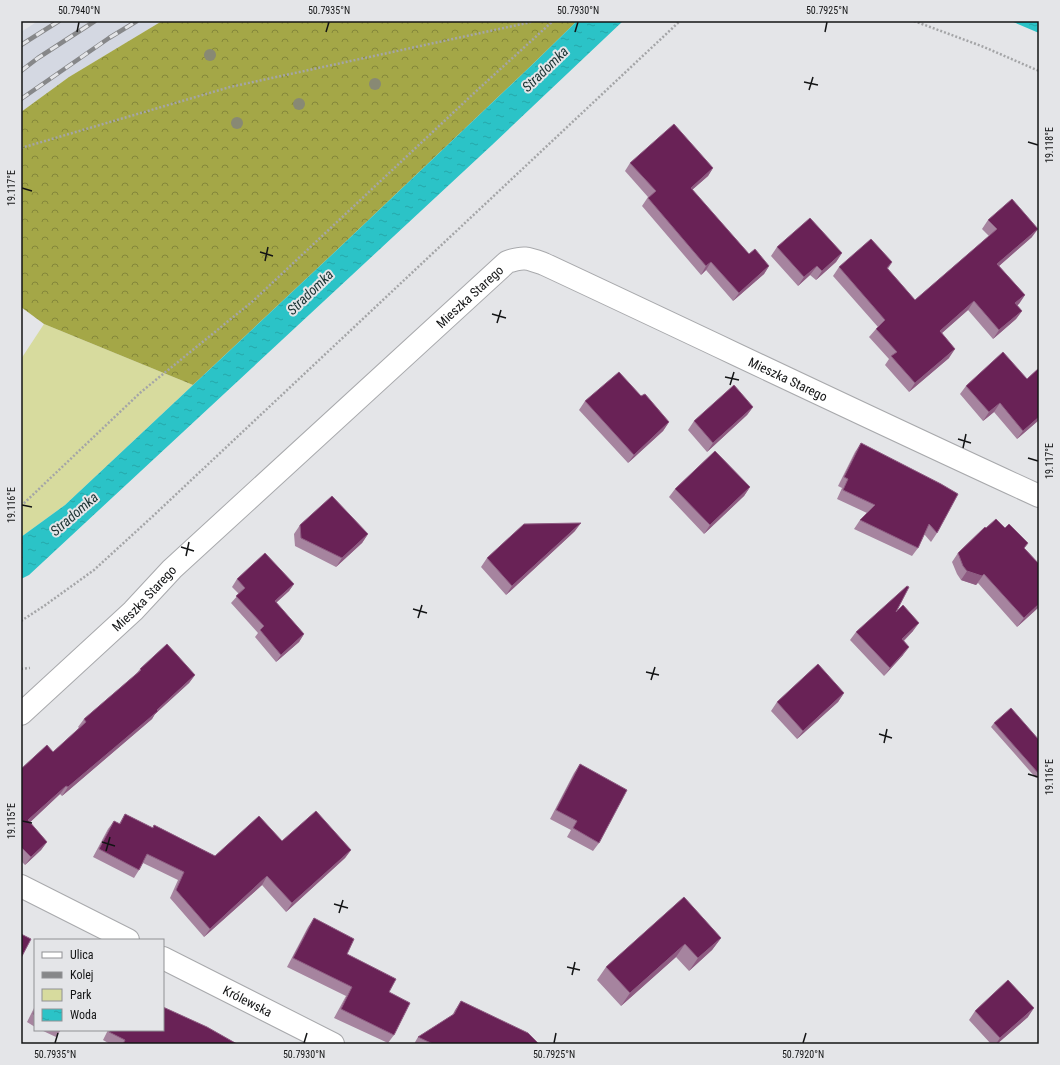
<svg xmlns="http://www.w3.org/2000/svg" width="1060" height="1065" font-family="'Roboto Condensed',sans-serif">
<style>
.built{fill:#d4d8e2}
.green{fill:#d7db9e}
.forest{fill:url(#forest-crowns)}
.water{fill:url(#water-ripples)}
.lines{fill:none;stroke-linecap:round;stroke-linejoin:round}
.minor-casing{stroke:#a8a9ac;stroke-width:24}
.path{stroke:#a4a5a7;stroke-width:2.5;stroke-dasharray:2 2;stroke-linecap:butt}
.minor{stroke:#fff;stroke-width:22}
.rail-casing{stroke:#868789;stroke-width:4.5}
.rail{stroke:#e4e5e8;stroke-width:3;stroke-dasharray:9;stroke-linecap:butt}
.tree{fill:#888974}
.wall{fill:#a6849f}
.shaded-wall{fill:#8e5c82}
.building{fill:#692256;stroke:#8e5c82}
.ticks{fill:none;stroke:#131415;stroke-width:1.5}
.labels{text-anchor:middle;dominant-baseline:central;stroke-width:4;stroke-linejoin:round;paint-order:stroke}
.street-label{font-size:13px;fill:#131415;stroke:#e4e5e8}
.water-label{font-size:14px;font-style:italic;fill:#193131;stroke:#e4e5e8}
.neatline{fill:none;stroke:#131415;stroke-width:1.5}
.ticks-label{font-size:10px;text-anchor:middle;fill:#131415}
</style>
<defs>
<pattern id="forest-crowns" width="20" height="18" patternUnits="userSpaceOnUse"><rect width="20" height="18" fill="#a4a747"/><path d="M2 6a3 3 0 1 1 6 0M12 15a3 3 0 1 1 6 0" fill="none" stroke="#84873a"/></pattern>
<pattern id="water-ripples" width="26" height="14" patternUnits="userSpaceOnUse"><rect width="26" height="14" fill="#2bc3c7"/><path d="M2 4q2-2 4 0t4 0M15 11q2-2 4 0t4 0" fill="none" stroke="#25a7aa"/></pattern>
</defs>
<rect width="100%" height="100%" fill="#e4e5e8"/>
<path class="built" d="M38,21H162L69,77L21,112V32Z"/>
<path class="green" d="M44,324L193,385L65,505L21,537V359Z"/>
<path class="forest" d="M162,21H577L534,63L338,249L193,385L44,324L21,307V112L69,77Z"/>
<path class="water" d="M577,21H623L492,145L29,575L21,579V537L65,505L338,249L534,63Z
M1011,21H1039V33Z"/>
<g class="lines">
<defs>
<g id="minor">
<path id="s1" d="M21,714L133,611L172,569L507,262C524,256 528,258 544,264C709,341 873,420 1039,496"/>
<path d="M21,886L128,940"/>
<path id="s2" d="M163,958L333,1044"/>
</g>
</defs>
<use href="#minor" class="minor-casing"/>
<path class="path" d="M914,21L984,47L1039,71
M21,148L230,87L527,23L534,21
M21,506L141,392L253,301L472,95L553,21
M21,621L44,606L94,570L153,516L680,21
M21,669L30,668"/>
<use href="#minor" class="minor"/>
<defs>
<path id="rail" d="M21,45L59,21
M21,71L38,58L95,21
M21,99L109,38L137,21"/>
</defs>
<use href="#rail" class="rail-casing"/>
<use href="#rail" class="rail"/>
</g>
<g class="tree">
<circle cx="210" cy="55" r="6"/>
<circle cx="375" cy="84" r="6"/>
<circle cx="299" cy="104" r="6"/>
<circle cx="237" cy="123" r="6"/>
</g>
<path class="wall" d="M630,163L713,168L708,176L692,190L749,254L769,266L764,274L733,301L706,270L701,275L642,206L648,197L625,171Z
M988,220L1032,237L999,266L1025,295L1017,305L1022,311L1016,319L993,339L968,310L942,333L949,358L909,392L885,365L889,359L869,337L876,329L878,327L833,276L839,267L892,262L888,269L915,300L989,236L982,229Z
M777,247L842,253L836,262L816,280L810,275L798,286L771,256Z
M1039,368V420L1017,439L994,412L983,421L960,394L966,386L1027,379Z
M585,401L669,422L663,431L628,463L579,410Z
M753,407L747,415L707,452L688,430L694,421Z
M861,443L937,533L931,542L924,534L918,548L912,556L854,529L860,520L867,513L837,499L842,488L838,486L855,452Z
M750,487L744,496L704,534L669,497L675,489Z
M300,525L368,534L362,543L336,567L295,546L294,534Z
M575,531L506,595L481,567L487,558Z
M1024,548L1039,564V607L1017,627L978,583L976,585L961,580L957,574L952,562L958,553Z
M237,579L294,584L289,591L276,603L304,634L299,642L276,662L255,637L258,633L231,603L239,594L232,587Z
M896,612L913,631L904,641L903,655L884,676L850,640L856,632Z
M140,669L195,675L189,683L155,714L152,719L62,796L60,794L30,822L47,842L41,850L25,865L21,861V769L53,752L79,728L78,727L84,719L137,673Z
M844,693L838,702L797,739L771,711L777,702Z
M994,723L1039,740V776L1036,778L991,727Z
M580,764L599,843L593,851L567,837L571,830L550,819L574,773Z
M125,814L152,828L154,825L215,856L282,841L351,850L345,858L286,912L262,885L204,937L170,898L178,880L143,863L139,870L134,878L93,857L108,829L114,821L119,824Z
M684,897L721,938L712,950L689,971L676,957L621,1006L597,980L606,967Z
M314,918L347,954L389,992L394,1035L388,1043L334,1018L346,996L287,967L308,927Z
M461,1001L539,1044H414L418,1037L452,1016L455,1010Z
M35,1006V1027L27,1022Z
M975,1011L1028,1017L997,1044H991L969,1020Z
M41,1030H61L56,1037Z
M108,1030H163L237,1044H110L103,1040Z"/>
<path class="shaded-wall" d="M713,168L708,176L685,196L691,188Z
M1038,229L1032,237L991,273L997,264Z
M842,253L836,262L816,280L822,271Z
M711,262L706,270L701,275L706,266Z
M769,266L764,274L733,301L739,293Z
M817,266L810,275L798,286L804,277Z
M1025,295L1019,304L1009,312L1015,303Z
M974,301L968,310L934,340L940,331Z
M1022,311L1016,319L993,339L999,330Z
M955,349L949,358L909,392L915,383Z
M1000,403L994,412L983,421L989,412Z
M753,407L747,415L707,452L713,443Z
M1039,417V420L1017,439L1023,431Z
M669,422L663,431L628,463L634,455Z
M750,487L744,496L704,534L710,525Z
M581,523L575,531L506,595L512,586Z
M368,534L362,543L336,567L342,558Z
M967,571L984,574L976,585L961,580Z
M294,584L289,591L270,608L275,601Z
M1039,604V607L1017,627L1024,618Z
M919,623L913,631L896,648L902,639Z
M304,634L299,642L276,662L281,655Z
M909,647L903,655L884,676L890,668Z
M195,675L189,683L155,714L152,719L62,796L68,787L157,710Z
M844,693L838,702L797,739L803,731Z
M66,786L60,794L23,829L28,820Z
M47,842L41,850L25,865L31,857Z
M351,850L345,858L286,912L292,903Z
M267,876L262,885L204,937L210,929Z
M721,938L712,950L689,971L698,958Z
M685,944L676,957L621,1006L630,993Z
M1034,1008L1028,1017L997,1044H996L1000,1038Z"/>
<path class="building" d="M674,124L713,168L691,188L749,254L755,249L769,266L739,293L711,262L706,266L648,198L656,191L630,163Z
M1012,199L1038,229L997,264L1025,295L1015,303L1022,311L999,330L974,301L940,331L955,349L915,383L891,356L897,352L876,329L885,320L839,267L871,239L892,262L887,268L915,300L997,229L988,220Z
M810,218L842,253L822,271L817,266L804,277L777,247Z
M1003,352L1027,379L1039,368V417L1023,431L1000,403L989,412L966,386Z
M619,372L641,396L645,394L669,422L634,455L585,401Z
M734,385L753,407L713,443L694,421Z
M861,443L941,484L958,494L937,533L929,524L918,548L860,520L875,505L843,490L848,479L844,477Z
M715,451L750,487L710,525L675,489Z
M332,496L368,534L342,558L301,538L300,525Z
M996,519L1005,528L1009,524L1028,543L1024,548L1039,564V604L1024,618L984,574L982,576L967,571L963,566L958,553L985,527L986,528Z
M581,523L512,586L487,558L524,524Z
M265,553L294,584L275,601L304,634L281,655L260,630L264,626L236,596L245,588L237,579Z
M907,586L909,587L896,612L903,605L919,623L902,639L909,647L890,668L856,632Z
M167,644L195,675L157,710L158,711L68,787L66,786L28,820L47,842L31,857L21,847V769L47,745L53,752L86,722L84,719L141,670L140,669Z
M818,664L844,693L803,731L777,702Z
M1011,708L1039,740V774L994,723Z
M580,764L627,790L599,843L573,828L577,821L556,810Z
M316,811L351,850L292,903L267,876L210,929L176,890L184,872L147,854L139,870L99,849L114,821L120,824L125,814L153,828L154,825L215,856L259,816L282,841Z
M684,897L721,938L698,958L685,944L630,993L606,967Z
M314,918L354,939L347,954L396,979L389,992L410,1003L394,1035L341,1009L352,987L293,958Z
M21,934L31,939L21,958Z
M1008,980L1034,1008L1000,1038L975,1011Z
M461,1001L528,1033L539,1044H433L418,1037L454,1014Z
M163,1007L207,1027L237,1044H123L125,1040L109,1032L110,1030H163Z
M35,1009V1015L33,1014Z"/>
<path class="ticks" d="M77,32L79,22M326,32L329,22M575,32L578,22M825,32L827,22M804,82L818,85M809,90L813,77M1028,142L1038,145M22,188L32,191M260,252L273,256M265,261L268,247M492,314L506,318M497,323L501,310M725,377L739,380M730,385L734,372M958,439L971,443M963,448L966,434M1028,458L1038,461M22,505L32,507M181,547L194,551M186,556L189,542M413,609L427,613M418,618L422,605M646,672L659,675M651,680L655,667M879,734L892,738M884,743L887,729M1028,774L1038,777M22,821L32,823M102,842L115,846M106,851L110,837M334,904L348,908M339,913L343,900M567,967L580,970M572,975L575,962M55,1043L58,1033M304,1043L307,1033M554,1043L556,1033M803,1043L806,1033"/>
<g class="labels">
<g class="street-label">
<text stroke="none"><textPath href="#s1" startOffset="613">Mieszka Starego</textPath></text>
<text stroke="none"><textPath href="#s1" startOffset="972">Mieszka Starego</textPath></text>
<text stroke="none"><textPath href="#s1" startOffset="169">Mieszka Starego</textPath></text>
<text stroke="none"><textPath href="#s2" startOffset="95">Królewska</textPath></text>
</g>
<g class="water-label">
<text transform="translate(545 69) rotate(-44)">Stradomka</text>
<text transform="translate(310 292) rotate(-44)">Stradomka</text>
<text transform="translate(74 514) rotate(-41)">Stradomka</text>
</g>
</g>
<rect width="1060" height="1065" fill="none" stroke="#e4e5e8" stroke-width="44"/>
<rect x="34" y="939" width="130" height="92" fill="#e4e5e8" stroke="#909194"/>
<rect x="42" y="952" width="20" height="6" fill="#ffffff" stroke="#909194"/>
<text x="70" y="959" font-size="12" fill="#131415">Ulica</text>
<rect x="42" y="972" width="20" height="6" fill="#868789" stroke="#909194"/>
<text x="70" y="979" font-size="12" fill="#131415">Kolej</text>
<rect x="42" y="989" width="20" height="12" fill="#d7db9e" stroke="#909194"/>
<text x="70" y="999" font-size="12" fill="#131415">Park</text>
<rect x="42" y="1009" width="20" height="12" fill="url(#water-ripples)" stroke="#909194"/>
<text x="70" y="1019" font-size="12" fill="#131415">Woda</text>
<rect x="22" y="22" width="1016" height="1021" class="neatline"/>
<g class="ticks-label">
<text x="79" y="14">50.7940°N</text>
<text x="329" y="14">50.7935°N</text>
<text x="578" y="14">50.7930°N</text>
<text x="827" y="14">50.7925°N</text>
<text transform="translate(1049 145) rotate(-90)" y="4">19.118°E</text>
<text transform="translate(11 188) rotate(-90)" y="4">19.117°E</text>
<text transform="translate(1049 461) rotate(-90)" y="4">19.117°E</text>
<text transform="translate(11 505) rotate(-90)" y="4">19.116°E</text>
<text transform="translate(1049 777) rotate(-90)" y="4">19.116°E</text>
<text transform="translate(11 821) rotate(-90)" y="4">19.115°E</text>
<text x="55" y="1058">50.7935°N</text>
<text x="304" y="1058">50.7930°N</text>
<text x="554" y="1058">50.7925°N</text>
<text x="803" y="1058">50.7920°N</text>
</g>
</svg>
